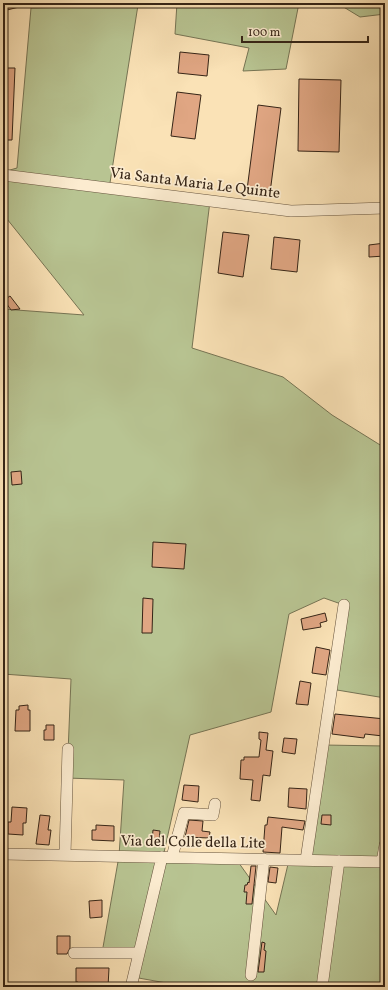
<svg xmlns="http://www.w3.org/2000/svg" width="388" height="990" font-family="Vollkorn,serif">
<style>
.green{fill:#b8c492;stroke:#767454}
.building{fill:#e0a683;stroke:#352416}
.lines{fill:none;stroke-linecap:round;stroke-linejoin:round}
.minor-casing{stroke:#66543e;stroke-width:12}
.minor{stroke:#fcecd0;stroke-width:11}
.labels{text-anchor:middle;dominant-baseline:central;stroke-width:3.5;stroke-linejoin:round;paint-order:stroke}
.street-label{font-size:15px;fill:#352416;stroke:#fcecd0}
</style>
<rect width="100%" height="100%" fill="#fae2b6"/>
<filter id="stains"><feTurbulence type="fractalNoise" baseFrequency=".005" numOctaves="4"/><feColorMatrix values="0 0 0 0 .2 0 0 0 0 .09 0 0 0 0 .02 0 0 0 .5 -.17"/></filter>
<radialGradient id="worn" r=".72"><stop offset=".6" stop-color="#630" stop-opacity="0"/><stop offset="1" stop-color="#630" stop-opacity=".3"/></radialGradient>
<path class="green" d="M177,3H299L286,69L243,71L249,48L175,34Z
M337,3H385V14L360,17Z
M138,5L109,189L210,201L192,348L283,377L332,415L385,448V698L331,689L344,605L324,598L289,614L271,712L190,735L163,857L236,859L276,915L289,860H306L323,745L385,746V987H172V984L133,977L139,954L102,953L119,856L124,780L67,778L71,679L3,674V309L84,315L3,214V172L17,168L31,8Z"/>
<path class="building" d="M3,3H27V5L3,11Z
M180,52L209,55L207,76L178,73Z
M3,68H15L12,140H3Z
M299,79L341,80L339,152L298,151Z
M177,92L201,95L195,139L171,136Z
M258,105L281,108L270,193L247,190Z
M223,232L249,235L243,277L218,273Z
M274,237L300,240L297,272L271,269Z
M385,243V256L369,257V245Z
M10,296L20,309L11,310L4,300Z
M21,471L22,484L12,485L11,472Z
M153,542L186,544L184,569L152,567Z
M143,598L153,599L152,633H142Z
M325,613L327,621L320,623L321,627L303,630L301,619Z
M316,647L330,650L326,675L312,673Z
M300,681L311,683L308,705L296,704Z
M28,705V710H30V731H15L16,710H19V706Z
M335,714L385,719L383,736L365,734L364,738L332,734Z
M46,725H54V740H44V730H46Z
M259,732L268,733L266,750L273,751L270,776L263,775L260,801L251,800L253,780L240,779L241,760H244V757H259L261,740L259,739Z
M284,738L297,739L295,754L282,752Z
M184,785L199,786L198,802L182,800Z
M289,788L307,789L306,809L288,807Z
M12,807L27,808L26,823H23V835L8,834V822H11Z
M40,815L50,816L48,830H51L49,845L36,844Z
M322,815H331V825L321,824Z
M268,817L305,821L303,830L282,827L280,853L263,852L265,825H267Z
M189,820L203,821L202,831L210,832L209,838L185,837Z
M96,825L114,826V841L92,840V830H96Z
M153,830L160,831L159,841H152Z
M251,866H256L252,904H246L247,892H244L245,885H247L248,882L249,883Z
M270,867L278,868L276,883L268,882Z
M102,900V917L90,918L89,901Z
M57,936H70V948L67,954H57Z
M262,942L265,943L264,950L266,951L264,972H258Z
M76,968H109L108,987H78V982H76Z"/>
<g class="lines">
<defs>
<path id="minor" d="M3,175L291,211L385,208
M3,854L385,862
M65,855L68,749
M172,857L184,813L213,815L215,804
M306,860L344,605
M382,862L385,845
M74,953H139
M251,975L264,859
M131,987L162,857
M322,987L339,861"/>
</defs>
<use href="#minor" class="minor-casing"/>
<use href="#minor" class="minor"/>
</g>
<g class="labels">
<g class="street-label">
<text transform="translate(195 184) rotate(7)">Via Santa Maria Le Quinte</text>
<text transform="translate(193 843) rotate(1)">Via del Colle della Lite</text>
</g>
</g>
<rect width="388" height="990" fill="none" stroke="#fae2b6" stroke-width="16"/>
<rect x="4" y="4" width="380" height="982" fill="none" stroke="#352416" stroke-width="2"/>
<rect x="8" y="8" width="372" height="974" fill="none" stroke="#352416"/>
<path d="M242 36v6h126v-6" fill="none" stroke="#352416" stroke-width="2"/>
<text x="248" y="36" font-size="12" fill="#352416" stroke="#fcecd0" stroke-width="3" paint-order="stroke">100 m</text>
<rect width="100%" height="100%" filter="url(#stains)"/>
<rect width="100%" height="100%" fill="url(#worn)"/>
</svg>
